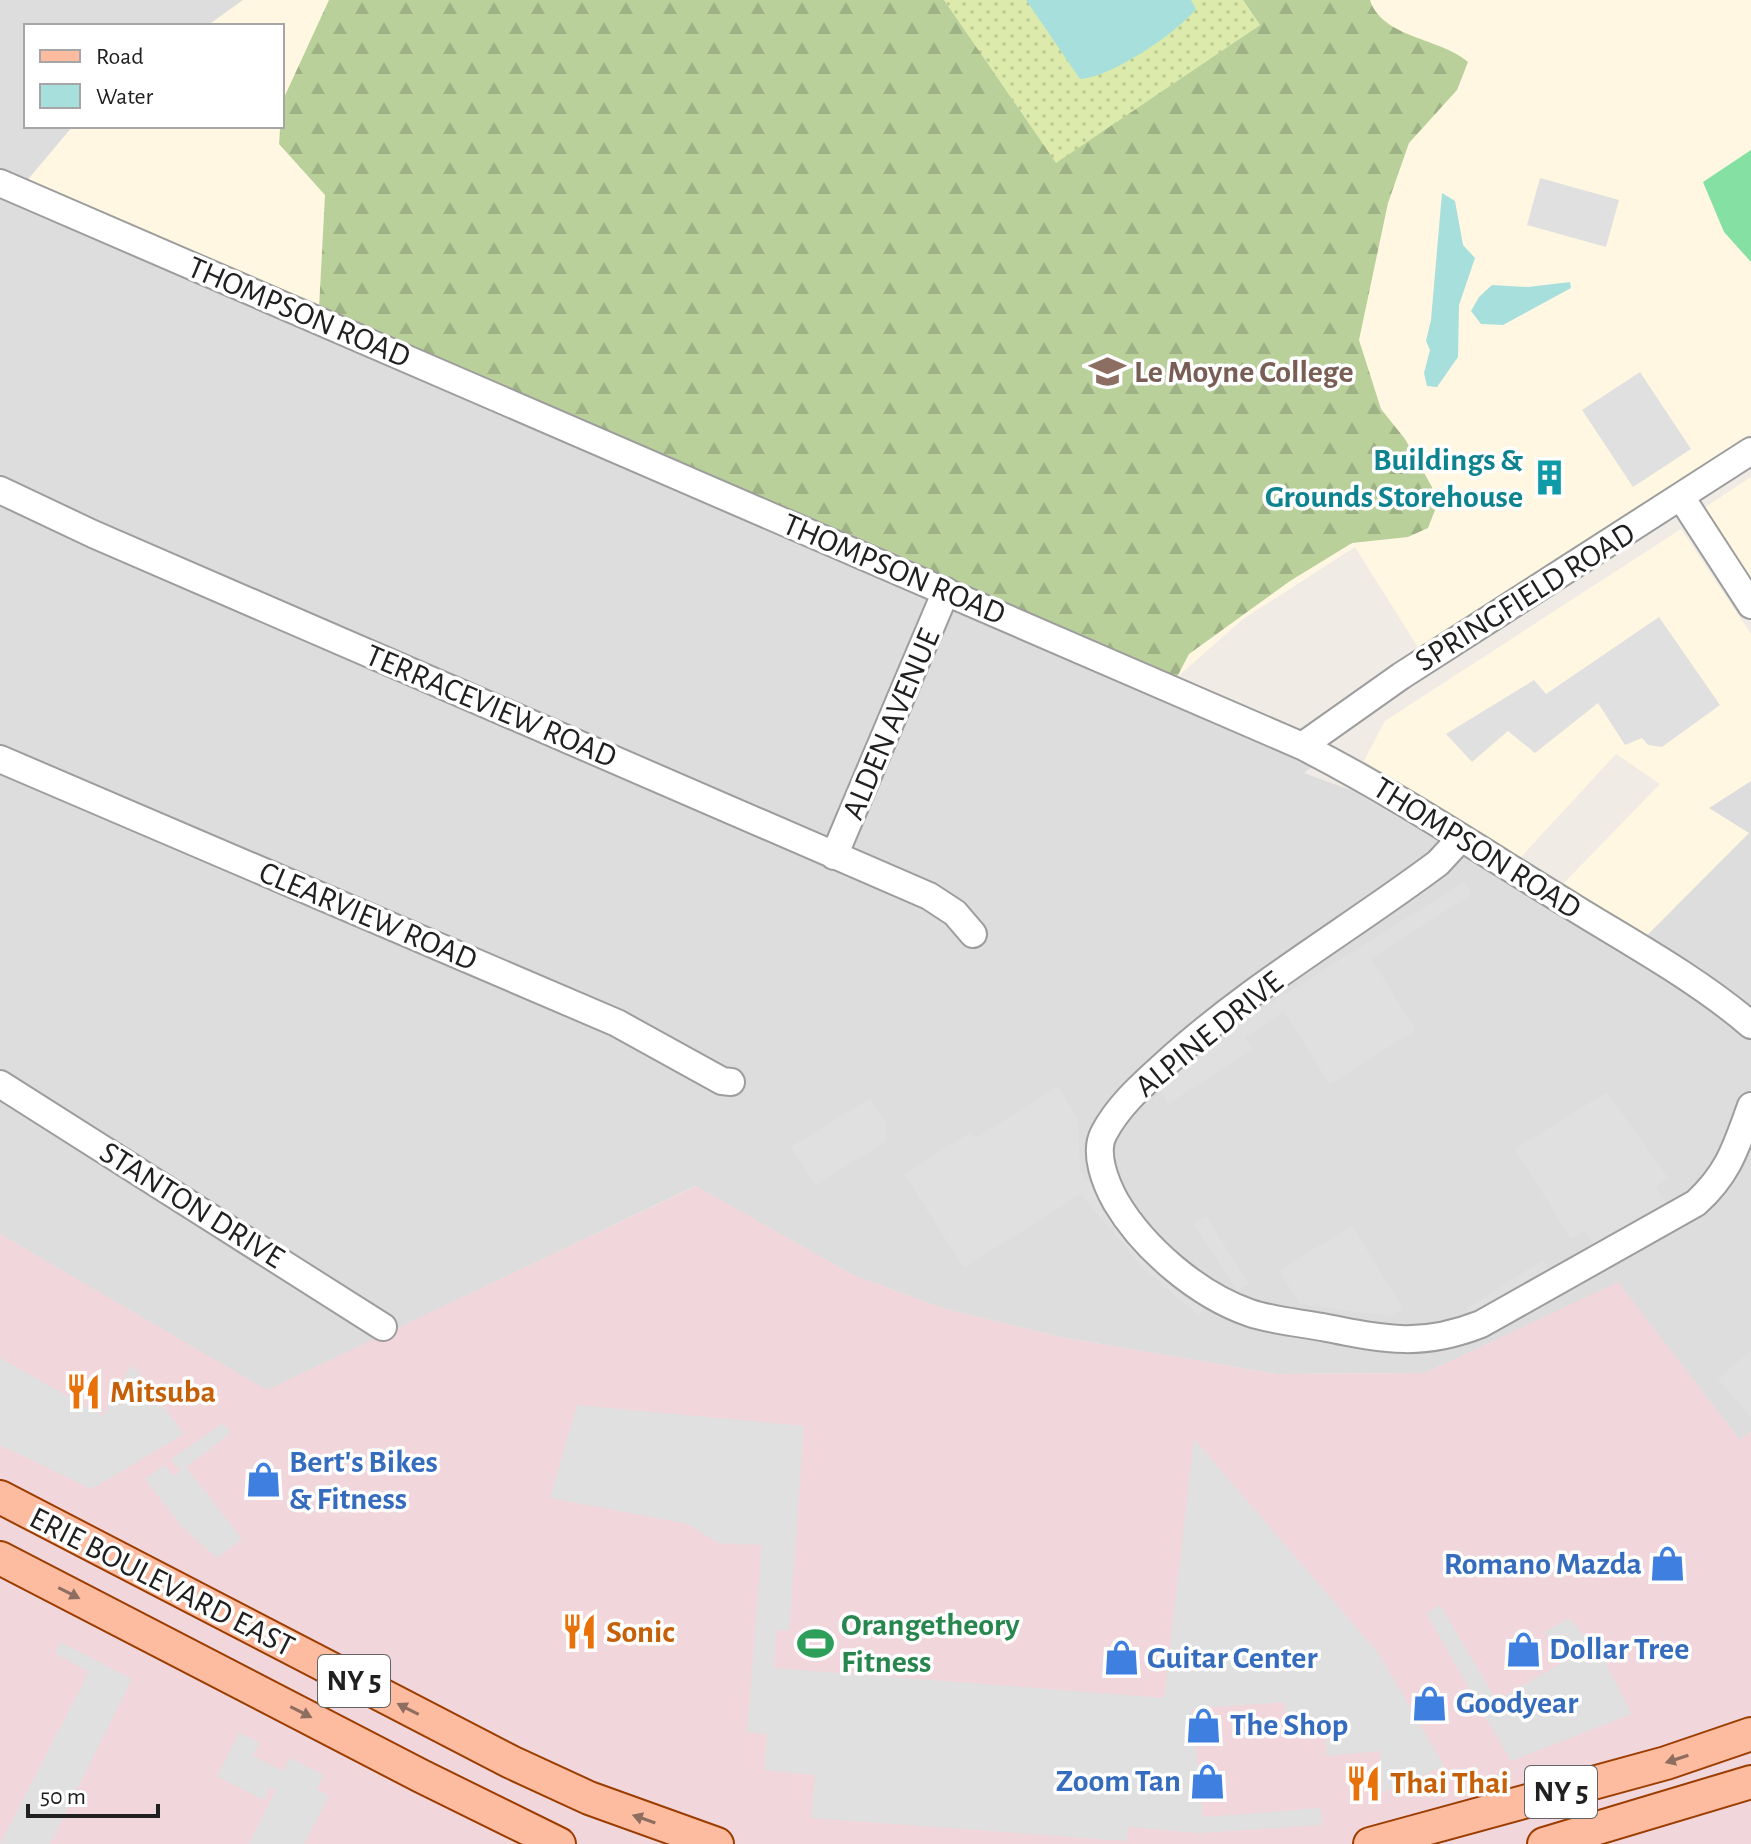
<svg xmlns="http://www.w3.org/2000/svg" width="1751" height="1844" font-family="'Alegreya Sans',sans-serif">
<style>
.residential{fill:#dedddd}
.commercial{fill:#f1d6dc}
.education{fill:#fff7e1}
.grass{fill:url(#grass-dots)}
.forest{fill:url(#forest-firs)}
.pitch{fill:#84e0a3}
.parking{fill:#e0e0e0}
.water{fill:#a7dfdc}
.lines{fill:none;stroke-linecap:round;stroke-linejoin:round}
.minor-casing{stroke:#9d9d9d;stroke-width:30}
.major-casing{stroke:#9c3d00;stroke-width:36}
.minor{stroke:#fff;stroke-width:26}
.major{stroke:#fdbb9f;stroke-width:32}
.oneway{fill:#8e6e60}
.labels{text-anchor:middle;dominant-baseline:central;stroke-width:7;stroke-linejoin:round;paint-order:stroke}
.shield{fill:#fff;stroke:#636363;stroke-width:2}
.shield-label{font-size:30px;font-weight:bold;fill:#202020}
.street-label{font-size:32px;fill:#202020;stroke:#fff}
.education-label{font-size:32px;font-weight:bold;fill:#785e54;stroke:#fff;text-anchor:start}
.culture-label{font-size:32px;font-weight:bold;fill:#0d838f;stroke:#fff;text-anchor:end}
.food-label{font-size:32px;font-weight:bold;fill:#c56008;stroke:#fff;text-anchor:start}
.shop-label{font-size:32px;font-weight:bold;fill:#366cbe;stroke:#fff;text-anchor:start}
.leisure-label{font-size:32px;font-weight:bold;fill:#27864d;stroke:#fff;text-anchor:start}
</style>
<defs>
<pattern id="grass-dots" width="8" height="8" patternUnits="userSpaceOnUse" patternTransform="scale(2)"><rect width="8" height="8" fill="#dcebac"/><path d="M2 2h.1M6 6h.1" fill="none" stroke="#bcc994" stroke-width="1.8" stroke-linecap="round"/></pattern>
<pattern id="forest-firs" width="22" height="20" patternUnits="userSpaceOnUse" patternTransform="scale(2)"><rect width="22" height="20" fill="#b9d09b"/><path d="M5 1l3.5 6h-7zM16 11l3.5 6h-7z" fill="#9fb285"/></pattern>
</defs>
<rect width="100%" height="100%" fill="#f1ebe6"/>
<path class="residential" d="M0,0H243L207,26H26V126H73L26,182L1314,765L1304,773L1353,791L1630,953L1748,833L1708,808L1751,781V1431L1740,1440L1618,1283L1425,1373L1276,1374L1060,1337L945,1309L853,1275L695,1186L267,1391L0,1234Z"/>
<path class="commercial" d="M696,1186L853,1275L945,1309L1060,1337L1276,1374L1425,1373L1618,1282L1740,1440L1751,1431V1844H0V1234L267,1390Z"/>
<path class="education" d="M243,0H1751V434L1419,649L1355,547L1243,619L1177,677L26,182L73,126H282V26H207Z
M1751,477V582L1704,508Z
M1681,529L1751,634V781L1709,808L1749,833L1645,937L1562,885L1660,784L1616,754L1519,859L1364,761L1385,721Z"/>
<path class="grass" d="M944,0H1243L1260,25L1056,164Z"/>
<path class="forest" d="M329,0H944L1056,163L1260,25L1243,0H1370C1382,38 1441,38 1468,62L1457,90L1409,143L1388,203L1359,340L1381,409L1405,439L1432,487L1435,510L1428,528L1408,537L1352,543L1290,581L1189,654L1177,677L319,309L325,195L279,144L282,102Z"/>
<path class="pitch" d="M1751,150V262L1724,232L1703,182Z"/>
<path class="parking" d="M1540,178L1619,200L1606,247L1527,225Z
M1640,372L1691,449L1633,487L1582,410Z
M1659,617L1720,705L1662,747L1648,745L1642,738L1625,745L1598,703L1535,753L1508,731L1472,762L1446,734L1534,680L1546,694Z
M1464,882L1472,894L1371,959L1416,1030L1330,1084L1284,1012L1245,1037L1252,1049L1168,1104L1160,1090L1236,1025Z
M1058,1086L1078,1119L1080,1171L1116,1218L1210,1303L1198,1315L1143,1268L1081,1194L964,1268L904,1174L971,1132L976,1138Z
M1607,1092L1668,1178L1655,1187L1669,1206L1598,1248L1585,1231L1571,1239L1515,1149Z
M870,1098L885,1121L887,1141L815,1185L791,1147Z
M1206,1216L1249,1284L1237,1291L1194,1224Z
M1352,1226L1403,1308L1390,1316L1300,1304L1279,1270Z
M1543,1260L1551,1273L1475,1320L1467,1308Z
M1751,1351V1418L1718,1379Z
M0,1358L103,1416L132,1364L184,1434L92,1489L0,1445Z
M577,1405L804,1426L789,1631L776,1630L774,1668L1164,1698L1194,1439L1379,1654L1444,1766L1383,1793L1380,1751L1327,1756L1324,1719L1287,1720L1285,1702L1192,1709L1203,1817L1321,1808L1322,1825L1199,1833L1128,1827L1127,1841L811,1818L815,1775L764,1770L767,1734L747,1732L762,1545L718,1543L688,1524L550,1498Z
M223,1423L231,1433L186,1467L242,1539L217,1558L182,1527L145,1479L164,1465L174,1476L180,1470L171,1459Z
M1440,1605L1497,1701L1561,1663L1544,1632L1569,1618L1582,1634L1595,1643L1632,1714L1511,1761L1426,1613Z
M60,1642L132,1679L50,1844H0L89,1672L55,1653Z
M239,1733L260,1743L253,1756L283,1771L290,1758L324,1775L317,1789L329,1796L304,1844H249L276,1790L270,1787L264,1800L217,1776Z"/>
<path class="water" d="M1026,0H1191L1196,9C1177,33 1110,78 1080,79Z
M1442,193L1455,201L1463,245L1475,258L1459,305L1458,357L1437,387L1427,386L1424,373L1430,350L1426,341L1431,320Z
M1570,282L1571,288L1503,325L1481,324L1471,311L1479,297L1492,285L1528,287Z"/>
<g class="lines">
<defs>
<path id="minor" d="M0,183L1302,746C1394,793 1480,850 1568,904C1629,942 1696,978 1751,1025
M0,490L93,534L929,896L955,913L973,934
M1681,497L1751,605
M1302,746L1401,676L1751,451
M0,759L617,1023L722,1081L731,1082
M1461,838L1438,863C1347,931 1248,988 1164,1065C1142,1085 1118,1106 1104,1133C1093,1153 1106,1184 1116,1202C1144,1249 1198,1295 1250,1313C1274,1321 1302,1323 1327,1328C1387,1340 1423,1347 1481,1324L1696,1203C1729,1173 1736,1147 1751,1106
M834,856L946,591
M0,1084L383,1327"/>
<path id="major" d="M0,1497L511,1762L589,1798L717,1844
M0,1558L421,1776L559,1844
M1370,1844L1666,1763L1751,1734
M1544,1844L1751,1782"/>
</defs>
<use href="#minor" class="minor-casing"/>
<use href="#major" class="major-casing"/>
<use href="#minor" class="minor"/>
<use href="#major" class="major"/>
</g>
<defs><path id="oneway-solid" d="M-6-.8H1V-3.2L6.5 0L1 3.2V.8H-6Z" transform="scale(2)"/></defs>
<g class="oneway">
<use href="#oneway-solid" transform="translate(69 1593) rotate(27)"/>
<use href="#oneway-solid" transform="translate(408 1709) rotate(-153)"/>
<use href="#oneway-solid" transform="translate(301 1712) rotate(27)"/>
<use href="#oneway-solid" transform="translate(1677 1759) rotate(162)"/>
<use href="#oneway-solid" transform="translate(644 1819) rotate(-161)"/>
</g>
<defs>
<symbol id="university-bare" viewBox="-9 -9 18 18"><path d="M0-5L7-2L0 1L-7-2ZM-4 1L0 2.5L4 1V4Q0 6-4 4Z" fill="#8d6e63" stroke="#fff" stroke-width="2.5" paint-order="stroke"/></symbol>
<symbol id="building-bare" viewBox="-9 -9 18 18"><path d="M-4-6H4V6H1V3H-1V6H-4ZM-2.5-4.3h1.7v1.8h-1.7ZM.8-4.3h1.7v1.8H.8ZM-2.5-1h1.7V.8h-1.7ZM.8-1h1.7V.8H.8Z" fill="#0f9aa8" stroke="#fff" stroke-width="2.5" paint-order="stroke"/></symbol>
<symbol id="restaurant-bare" viewBox="-9 -9 18 18"><path d="M-5-6h1v4h1v-4h1v4h1v-4h1v5L-1.5 .5V6h-2V.5L-5-1ZM5-6V6H3V1.5H1.5Q1.5-4 5-6Z" fill="#e8710a" stroke="#fff" stroke-width="2.5" paint-order="stroke"/></symbol>
<symbol id="shop-bare" viewBox="-9 -9 18 18"><path d="M-5-2.5h2.3a2.7 3.5 0 0 1 5.4 0H5L5.5 6h-11ZM-1.5-2.5h3a1.5 2.3 0 0 0-3 0Z" fill="#3f7fe0" stroke="#fff" stroke-width="2.5" paint-order="stroke"/></symbol>
<symbol id="stadium-bare" viewBox="-9 -9 18 18"><path d="M0-5a6.5 5 0 1 0 0 10a6.5 5 0 1 0 0-10ZM-3.5-1.8h7v3.6h-7Z" fill="#2e9e5b" stroke="#fff" stroke-width="2.5" paint-order="stroke"/></symbol>
</defs>
<g fill-rule="evenodd">
<use href="#university-bare" x="1082" y="346" width="51" height="51"/>
<use href="#building-bare" x="1524" y="452" width="51" height="51"/>
<use href="#restaurant-bare" x="58" y="1366" width="51" height="51"/>
<use href="#shop-bare" x="238" y="1454" width="51" height="51"/>
<use href="#shop-bare" x="1642" y="1538" width="51" height="51"/>
<use href="#restaurant-bare" x="554" y="1606" width="51" height="51"/>
<use href="#stadium-bare" x="790" y="1618" width="51" height="51"/>
<use href="#shop-bare" x="1498" y="1624" width="51" height="51"/>
<use href="#shop-bare" x="1096" y="1632" width="51" height="51"/>
<use href="#shop-bare" x="1404" y="1678" width="51" height="51"/>
<use href="#shop-bare" x="1178" y="1700" width="51" height="51"/>
<use href="#shop-bare" x="1182" y="1756" width="51" height="51"/>
<use href="#restaurant-bare" x="1338" y="1758" width="51" height="51"/>
</g>
<g class="labels">
<g class="shield">
<rect x="318" y="1655" width="72" height="52" rx="6"/>
<rect x="1525" y="1766" width="72" height="52" rx="6"/>
</g>
<g class="shield-label">
<text x="354" y="1681">NY 5</text>
<text x="1561" y="1792">NY 5</text>
</g>
<g class="street-label">
<text transform="translate(299 312) rotate(23)">THOMPSON ROAD</text>
<text transform="translate(894 569) rotate(23)">THOMPSON ROAD</text>
<text transform="translate(1525 597) rotate(-32)">SPRINGFIELD ROAD</text>
<text transform="translate(491 706) rotate(23)">TERRACEVIEW ROAD</text>
<text transform="translate(891 724) rotate(-67)">ALDEN AVENUE</text>
<text transform="translate(1477 848) rotate(32)">THOMPSON ROAD</text>
<text transform="translate(368 916) rotate(23)">CLEARVIEW ROAD</text>
<text transform="translate(1209 1034) rotate(-39)">ALPINE DRIVE</text>
<text transform="translate(192 1205) rotate(32)">STANTON DRIVE</text>
<text transform="translate(162 1582) rotate(27)">ERIE BOULEVARD EAST</text>
</g>
<g class="education-label">
<text x="1134" y="372">Le Moyne College</text>
</g>
<g class="culture-label">
<text x="1523" y="460">Buildings &amp;<tspan x="1523" dy="37">Grounds Storehouse</tspan></text>
</g>
<g class="food-label">
<text x="110" y="1392">Mitsuba</text>
<text x="606" y="1632">Sonic</text>
<text x="1390" y="1783">Thai Thai</text>
</g>
<g class="shop-label">
<text x="289" y="1462">Bert's Bikes<tspan x="289" dy="37">&amp; Fitness</tspan></text>
<text x="1642" y="1564" text-anchor="end">Romano Mazda</text>
<text x="1549" y="1649">Dollar Tree</text>
<text x="1147" y="1658">Guitar Center</text>
<text x="1456" y="1703">Goodyear</text>
<text x="1230" y="1725">The Shop</text>
<text x="1181" y="1781" text-anchor="end">Zoom Tan</text>
</g>
<g class="leisure-label">
<text x="841" y="1625">Orangetheory<tspan x="841" dy="37">Fitness</tspan></text>
</g>
</g>
<rect x="24" y="24" width="260" height="104" fill="#ffffff" stroke="#a6a6a6" stroke-width="2"/>
<rect x="40" y="50" width="40" height="12" fill="#fdbb9f" stroke="#a6a6a6" stroke-width="2"/>
<text x="96" y="64" font-size="24" fill="#202020">Road</text>
<rect x="40" y="84" width="40" height="24" fill="#a7dfdc" stroke="#a6a6a6" stroke-width="2"/>
<text x="96" y="104" font-size="24" fill="#202020">Water</text>
<path d="M28 1804v12h130v-12" fill="none" stroke="#202020" stroke-width="4"/>
<text x="40" y="1804" font-size="24" fill="#202020" stroke="#ffffff" stroke-width="6" paint-order="stroke">50 m</text>
</svg>
